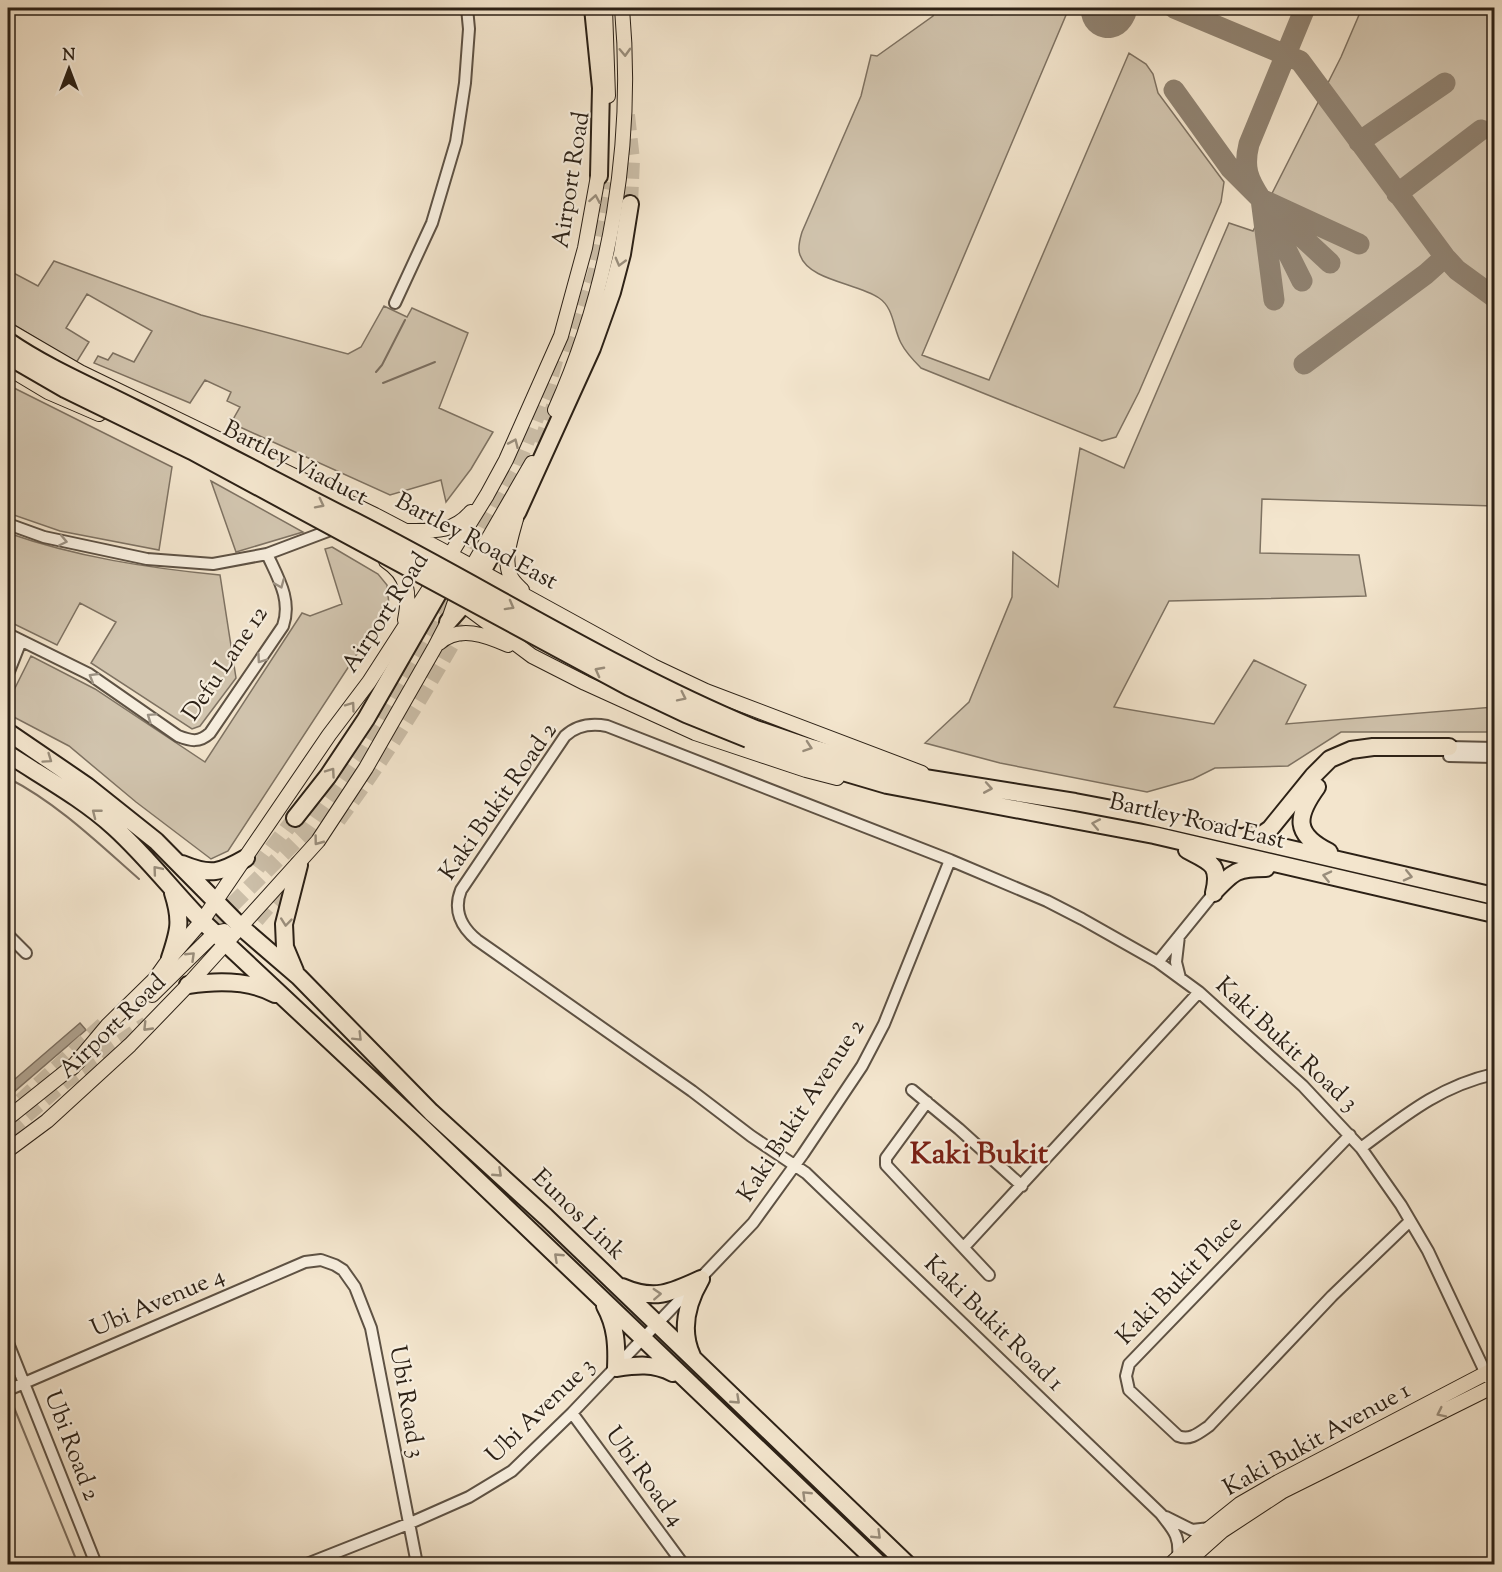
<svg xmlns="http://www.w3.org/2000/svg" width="1502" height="1572" font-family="'Sorts Mill Goudy',serif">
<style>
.green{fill:#d1c4ae;stroke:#7e7262;stroke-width:1.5}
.water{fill:#afa28f;stroke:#7b6e5f;stroke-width:1.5}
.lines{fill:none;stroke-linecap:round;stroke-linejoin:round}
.stream{stroke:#7b6e5f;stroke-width:2}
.taxiway{stroke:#908372;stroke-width:21}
.runway{stroke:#908372;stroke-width:54}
.highway-tunnel{stroke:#cbbea8;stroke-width:16;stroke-dasharray:16 8;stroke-linecap:butt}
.minor-casing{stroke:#5e5244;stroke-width:14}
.major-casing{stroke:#2c2116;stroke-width:16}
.highway-casing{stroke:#2c2116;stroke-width:20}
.minor{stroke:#f7eede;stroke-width:10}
.major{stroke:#f3e5cd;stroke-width:14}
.highway{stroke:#f3e5cd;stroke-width:16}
.highway-bridge-casing{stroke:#2c2116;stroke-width:20;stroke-linecap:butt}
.highway-bridge{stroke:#f3e5cd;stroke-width:16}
.oneway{stroke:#998d7b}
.oneway2{stroke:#9c9284}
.labels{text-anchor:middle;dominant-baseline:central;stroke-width:4.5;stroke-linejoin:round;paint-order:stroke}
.street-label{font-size:24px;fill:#2c2116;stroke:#f7eede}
.district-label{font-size:30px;font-weight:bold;fill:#7a1f14;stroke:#f7eede}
</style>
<rect width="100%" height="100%" fill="#f3e5cd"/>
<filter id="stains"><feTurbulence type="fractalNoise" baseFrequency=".00333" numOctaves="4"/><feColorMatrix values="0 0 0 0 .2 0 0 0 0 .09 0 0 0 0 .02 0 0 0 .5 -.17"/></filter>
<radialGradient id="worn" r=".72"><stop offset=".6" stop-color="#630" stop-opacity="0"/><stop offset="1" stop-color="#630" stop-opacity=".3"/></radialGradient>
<path class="green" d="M936,8C946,7 956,7 966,8C984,9 987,22 1008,8H1069L922,355L989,380L1129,53L1146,64L1153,74L1158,93L1224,182L1221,202L1139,392L1116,437L1102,441L921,368C913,360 906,353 901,343C893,328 894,308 879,298C858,283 809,281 800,255C797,248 800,239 802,232L861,96L871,55L877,56L933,16Z
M1362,8H1494V506L1262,499L1260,553L1359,555L1366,596L1169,601L1114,707L1214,724L1254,660L1306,685L1286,724L1494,707V732H1341L1288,766L1215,768L1193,779L1147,792L1000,763L925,743L969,702L1012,597L1013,552L1058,587L1080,448L1124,468L1229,223L1253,231L1341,57Z
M54,261L201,315L348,354L361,347L384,306L407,317L412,308L468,333L439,408L493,432L471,469L446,502L441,480L390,495L231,423L240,407L227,401L231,392L205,380L190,403L94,363L98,356L108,360L113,353L134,362L152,331L87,294L66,328L89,342L76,363L8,321V270L38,286Z
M8,385L172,467L159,550L60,531L8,513Z
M211,481L303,532L236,552Z
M8,533C76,557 148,568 220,575L236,678L200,726L192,729L91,663L116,622L80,603L57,645L8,621Z
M332,547L378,574L387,585L389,605L228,851L211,859L136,802L69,746L8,714V702L31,656L95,689L205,762L302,613L310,616L342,604L325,549Z"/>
<path class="water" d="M80,1023L86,1030L8,1097V1085Z"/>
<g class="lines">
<path class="stream" d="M376,372L382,365L405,320
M383,383L435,362
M8,778C57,803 98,843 139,879
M13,1405L78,1564"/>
<path class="taxiway" d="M1174,8L1300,61L1445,257L1457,270L1494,297
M1174,90L1230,168L1261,199C1248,179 1243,168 1249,144L1305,8
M1359,142L1445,83
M1397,194L1481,130
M1261,199L1359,244
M1261,199L1274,300
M1275,212L1330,263
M1268,213L1302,281
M1304,364L1426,274L1445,257"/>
<path class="runway" d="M1108,11L1110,8"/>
<path class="highway-tunnel" d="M627,115L632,160L630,204
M571,353L596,271L613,183
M541,444L558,395
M338,820C390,750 436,675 477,598
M257,868L295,818
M179,954L231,906L307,830L357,759L435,625L516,468L546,393L556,357
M223,954L251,926L285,887
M21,1101L105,1023
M8,1131L64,1082L147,1024"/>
<defs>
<path id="minor" d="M395,303L432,223L456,142L465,83L469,29L467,8
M8,524L44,537L147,559L213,564L267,554L328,531
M8,634L89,674L178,736C191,741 199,743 210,733L283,626C292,600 278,578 267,554
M8,674L21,641
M1449,747L1494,748
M1449,756L1494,757
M8,935L26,953
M1179,936L1176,962L1180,978
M1158,962L1214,893
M912,1090L959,1129L1022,1186
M927,1102L886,1158V1165L989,1275
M1350,1135L1129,1364L1126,1376L1129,1390L1178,1436C1190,1441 1199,1433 1209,1426L1332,1296L1410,1221
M1361,1148C1404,1116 1440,1086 1494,1074
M964,1247L1199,992
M8,1343L96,1564
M8,1390L305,1262L321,1260L335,1265L343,1270L355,1287L371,1328L417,1564
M572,1413L683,1564
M1166,1517L1192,1530L1210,1528
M1178,1557C1180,1535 1173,1530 1161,1514L806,1173L751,1136L692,1091L477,940C461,927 453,910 461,890L565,736C577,725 591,723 607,726L950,860L1047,901L1082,919L1158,962L1199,992L1303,1086L1361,1148L1401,1205L1428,1251L1488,1378
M307,1564L408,1524L469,1497L512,1471L572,1413L753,1223L803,1154L862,1066L884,1024L950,860"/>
<path id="major" d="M605,8L608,96
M8,330L80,372L375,515L440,549L653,666L706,691L922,773
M8,368L48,392L99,414
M555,410C611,285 634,143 622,8
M516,519C512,534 503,559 510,575C512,581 517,585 522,590
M407,531C433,531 453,533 471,512
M386,561C409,576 410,595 405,620
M461,603L532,656L585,683L695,733L806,770L837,778
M439,643C459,625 486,635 508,645
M152,995L215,933L224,931
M72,1068L108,1025L155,979L170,958L202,921L329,735L369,682L431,586L487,495L506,460L561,336L585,248L600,165
M8,1118L78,1062
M8,1150L47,1121L130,1045L188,985L318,841L366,768L435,647L448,622L456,599L472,567L532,463
M1171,1564L1210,1528L1240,1504L1278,1482L1494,1369
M1185,1564L1222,1531L1283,1491L1494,1386"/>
<path id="highway" d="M593,8L601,88L599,176
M448,622L464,604L489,559L518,511L592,348L612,292L622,254L630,204
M753,728L812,748L912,776L1075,802L1144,815L1494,896
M8,732L87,786L156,841L241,927L299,977L431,1112L546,1217L907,1564
M748,739L809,762L887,785L1154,835L1494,914
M8,754C43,777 82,798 114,827C146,856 172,890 202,921L422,1127L879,1564
M1317,787C1296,816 1293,834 1329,852
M295,818L328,776L366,719L440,590L472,567
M1246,836L1263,834L1270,829L1313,776L1330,759L1351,750L1373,747H1449
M1187,850C1210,862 1221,864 1214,893
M182,864C211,876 220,873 246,858
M1214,892C1234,871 1237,868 1266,868
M170,958C179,931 182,921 173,893
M295,971L285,947L284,924L299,865
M188,985C215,981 250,980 275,994
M622,1287C654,1301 671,1293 701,1279
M605,1306C616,1326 617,1345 616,1368C637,1365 653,1363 673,1373
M692,1356C680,1330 687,1303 701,1279"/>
</defs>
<use href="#minor" class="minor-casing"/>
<use href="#major" class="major-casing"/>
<use href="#highway" class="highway-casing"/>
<use href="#minor" class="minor"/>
<use href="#major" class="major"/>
<use href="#highway" class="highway"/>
<defs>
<path id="highway-bridge" d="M8,341C47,368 93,387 136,409C209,445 281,484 354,521C487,589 614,670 753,728
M8,356L65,389L192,451L629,687L686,714L748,739"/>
</defs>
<use href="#highway-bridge" class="highway-bridge-casing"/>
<use href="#highway-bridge" class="highway-bridge"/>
</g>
<defs><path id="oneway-chevron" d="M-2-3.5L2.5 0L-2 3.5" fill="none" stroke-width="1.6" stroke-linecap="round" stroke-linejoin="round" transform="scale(1.5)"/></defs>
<g class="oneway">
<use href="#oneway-chevron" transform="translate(625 52) rotate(88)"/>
<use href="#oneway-chevron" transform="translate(595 199) rotate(-80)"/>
<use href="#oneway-chevron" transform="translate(620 262) rotate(105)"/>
<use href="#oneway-chevron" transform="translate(514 443) rotate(-66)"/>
<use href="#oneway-chevron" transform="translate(320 504) rotate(27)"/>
<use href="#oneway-chevron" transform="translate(510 606) rotate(29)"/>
<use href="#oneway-chevron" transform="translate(599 671) rotate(-152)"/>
<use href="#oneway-chevron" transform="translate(682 697) rotate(26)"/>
<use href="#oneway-chevron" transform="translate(351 706) rotate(-54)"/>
<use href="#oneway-chevron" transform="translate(808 747) rotate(19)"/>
<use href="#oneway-chevron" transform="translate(48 759) rotate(35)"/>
<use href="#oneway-chevron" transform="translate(331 772) rotate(-55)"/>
<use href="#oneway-chevron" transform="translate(988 788) rotate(10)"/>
<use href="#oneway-chevron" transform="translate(96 813) rotate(-142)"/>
<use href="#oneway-chevron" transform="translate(1096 824) rotate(-169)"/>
<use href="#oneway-chevron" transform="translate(318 841) rotate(127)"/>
<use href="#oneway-chevron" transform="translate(157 870) rotate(-130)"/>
<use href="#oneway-chevron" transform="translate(1327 876) rotate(-167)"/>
<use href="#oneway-chevron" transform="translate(1408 876) rotate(13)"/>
<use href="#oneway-chevron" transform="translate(286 922) rotate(96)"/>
<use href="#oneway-chevron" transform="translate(191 956) rotate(-44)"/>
<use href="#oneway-chevron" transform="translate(147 1027) rotate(134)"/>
<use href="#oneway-chevron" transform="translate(358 1037) rotate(45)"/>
<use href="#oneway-chevron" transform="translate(498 1173) rotate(43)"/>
<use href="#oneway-chevron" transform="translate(558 1257) rotate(-137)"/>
<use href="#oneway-chevron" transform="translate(657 1294) rotate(-3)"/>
<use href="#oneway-chevron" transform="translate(736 1400) rotate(43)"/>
<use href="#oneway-chevron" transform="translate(1441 1413) rotate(154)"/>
<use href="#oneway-chevron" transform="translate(806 1495) rotate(-136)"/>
<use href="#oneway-chevron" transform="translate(877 1535) rotate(44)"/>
</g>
<g class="oneway2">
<use href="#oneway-chevron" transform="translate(63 541) rotate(12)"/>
<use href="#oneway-chevron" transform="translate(280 584) rotate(67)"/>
<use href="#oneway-chevron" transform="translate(261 659) rotate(125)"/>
<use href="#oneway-chevron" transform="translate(93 677) rotate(-149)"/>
<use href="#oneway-chevron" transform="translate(151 717) rotate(-145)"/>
</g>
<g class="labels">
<g class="street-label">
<text transform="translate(572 180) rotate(-81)">Airport Road</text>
<text transform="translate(295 464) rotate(27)">Bartley Viaduct</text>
<text transform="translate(476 542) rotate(28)">Bartley Road East</text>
<text transform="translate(386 613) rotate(-57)">Airport Road</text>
<text transform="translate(226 664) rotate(-56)">Defu Lane 12</text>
<text transform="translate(499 802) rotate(-55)">Kaki Bukit Road 2</text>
<text transform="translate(1197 822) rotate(13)">Bartley Road East</text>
<text transform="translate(113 1027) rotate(-44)">Airport Road</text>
<text transform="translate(1286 1045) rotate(43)">Kaki Bukit Road 3</text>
<text transform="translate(802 1111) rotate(-57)">Kaki Bukit Avenue 2</text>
<text transform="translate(578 1215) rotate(44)">Eunos Link</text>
<text transform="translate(1180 1281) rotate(-46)">Kaki Bukit Place</text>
<text transform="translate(158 1303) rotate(-23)">Ubi Avenue 4</text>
<text transform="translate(993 1324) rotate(44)">Kaki Bukit Road 1</text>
<text transform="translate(406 1402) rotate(80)">Ubi Road 3</text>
<text transform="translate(541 1411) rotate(-44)">Ubi Avenue 3</text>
<text transform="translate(1317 1440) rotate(-29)">Kaki Bukit Avenue 1</text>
<text transform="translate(71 1446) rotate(69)">Ubi Road 2</text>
<text transform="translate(644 1477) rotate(54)">Ubi Road 4</text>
</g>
<g class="district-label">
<text x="979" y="1155">Kaki Bukit</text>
</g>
</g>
<rect width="1502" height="1572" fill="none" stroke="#f3e5cd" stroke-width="30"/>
<rect x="9" y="9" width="1484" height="1554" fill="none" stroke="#2c2116" stroke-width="3"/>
<rect x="15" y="15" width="1472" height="1542" fill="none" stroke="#2c2116" stroke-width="1.5"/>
<g transform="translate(69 69)" stroke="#f7eede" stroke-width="4.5" paint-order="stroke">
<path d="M0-4.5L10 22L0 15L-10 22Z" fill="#2c2116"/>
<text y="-9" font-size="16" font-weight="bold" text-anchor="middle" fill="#2c2116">N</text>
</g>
<rect width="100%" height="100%" filter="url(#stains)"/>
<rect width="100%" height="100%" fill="url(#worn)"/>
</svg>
